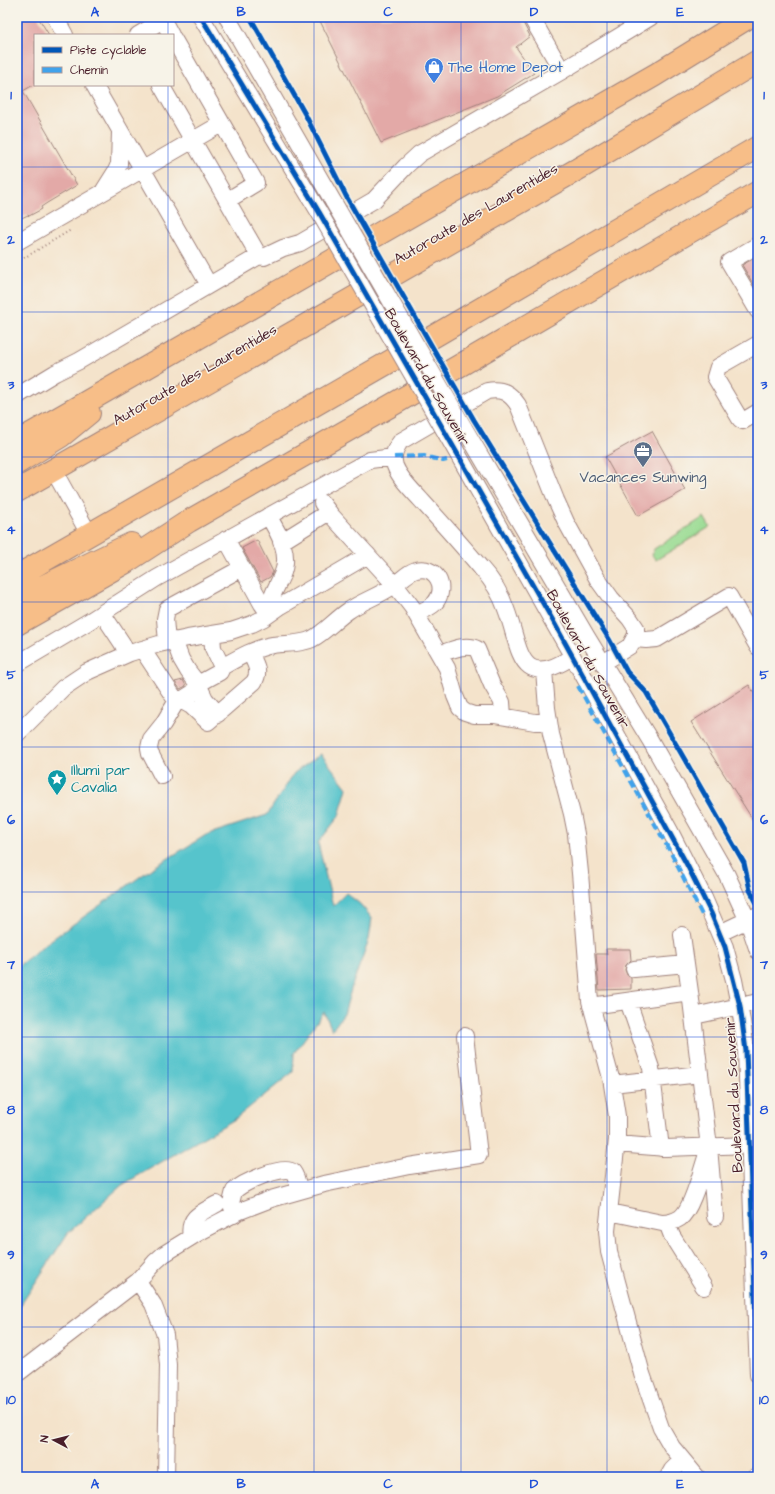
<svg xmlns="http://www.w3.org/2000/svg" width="775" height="1494" font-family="'Architects Daughter',sans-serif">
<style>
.green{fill:#99db92;stroke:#727d5e}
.water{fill:#57c4cc;stroke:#50727c}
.building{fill:#e3a9a7}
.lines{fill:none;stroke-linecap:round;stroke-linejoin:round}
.minor-casing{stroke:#9f817b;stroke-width:18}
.highway-casing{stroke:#9f817b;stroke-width:24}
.path{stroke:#9f817b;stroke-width:2;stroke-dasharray:1 3;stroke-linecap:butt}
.minor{stroke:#fff;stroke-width:16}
.highway{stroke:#f7be88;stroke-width:22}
.minor-bridge-casing{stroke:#9f817b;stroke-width:18;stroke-linecap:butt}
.minor-bridge{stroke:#fff;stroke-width:16}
.quiet{stroke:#40a2eb;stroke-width:4;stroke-dasharray:8 4;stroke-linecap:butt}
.cycleway-casing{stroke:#f7f3e8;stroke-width:8}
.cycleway{stroke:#0057b8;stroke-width:5}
.grid{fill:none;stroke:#1d4ed8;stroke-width:1;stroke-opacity:0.55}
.labels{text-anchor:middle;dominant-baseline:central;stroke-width:3;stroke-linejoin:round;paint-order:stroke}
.shop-label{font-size:15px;fill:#366cbe;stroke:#f7f3e8;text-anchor:start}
.street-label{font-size:15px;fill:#4a1f2b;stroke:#f7f3e8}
.service-label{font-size:15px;fill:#4e5e75;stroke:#f7f3e8}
.culture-label{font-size:15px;fill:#0d838f;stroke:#f7f3e8;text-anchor:start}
.neatline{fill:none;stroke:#1d4ed8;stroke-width:1.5}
.grid-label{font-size:13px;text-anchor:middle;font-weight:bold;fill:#1d4ed8}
</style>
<rect width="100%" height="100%" fill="#f7f3e8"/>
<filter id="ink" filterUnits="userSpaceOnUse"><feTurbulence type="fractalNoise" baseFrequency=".025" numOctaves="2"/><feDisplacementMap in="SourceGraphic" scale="8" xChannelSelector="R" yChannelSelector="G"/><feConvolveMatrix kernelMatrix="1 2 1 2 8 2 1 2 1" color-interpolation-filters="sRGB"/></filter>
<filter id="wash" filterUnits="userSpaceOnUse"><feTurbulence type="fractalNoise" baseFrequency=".012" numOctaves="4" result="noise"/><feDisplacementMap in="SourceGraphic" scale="16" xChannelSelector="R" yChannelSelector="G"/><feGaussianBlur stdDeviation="0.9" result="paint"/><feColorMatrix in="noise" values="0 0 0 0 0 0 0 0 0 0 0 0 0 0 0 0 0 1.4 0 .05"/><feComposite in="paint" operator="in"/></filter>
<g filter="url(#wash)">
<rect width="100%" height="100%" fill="#f4e3cb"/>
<path class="green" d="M704,517L710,527L656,560L652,555L654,549Z"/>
<path class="water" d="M321,754L347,788L339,816L318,843L333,906L346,893L360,904L372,918L369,939L352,986L344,1014L332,1030L324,1012L294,1053L293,1072L235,1119L122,1185L68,1233L20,1306L17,1302V967L44,945L151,869L206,835L267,815L294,773Z"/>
<g id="blocks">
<path class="building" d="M17,17H38L49,35H35V84L23,91L77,185L47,203L41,207L42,209L29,216L28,215L17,220Z
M318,17H520L530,36L516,47L534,73L497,96L381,143Z
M758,256V292L742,265Z
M652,431L685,490L638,516L605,457Z
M257,540L273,572L270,577L261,582L242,548Z
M183,680L186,686L180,689L175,682Z
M749,685L758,699V828L691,722Z
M606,949H630L631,960L626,965L625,970L627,975L631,978V989L599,990L596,954H607Z"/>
</g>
</g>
<g filter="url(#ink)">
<use href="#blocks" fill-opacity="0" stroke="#9f817b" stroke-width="1"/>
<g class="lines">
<defs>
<path id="minor" d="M55,17L65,35
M201,17L319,212
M227,17L334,203
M531,17L562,71
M138,35L163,20L171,35
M173,38L256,183L228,200
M94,85L209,285
M161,85L259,256
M104,190L116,171L119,164L120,132
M17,242L221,124
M758,245L729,262L758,311
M758,344L718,367L715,377L740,419L743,421L758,412
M17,396L55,373L79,361L259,256L264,257L283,248L300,243L374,200L406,166L419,154L562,71L651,17
M463,426L587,637L650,740L727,875L748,921L758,951
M447,435L612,726L670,831L704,898L725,947L734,980L742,1021L746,1051L758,1375
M54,471L89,534
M322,503L331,515L395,585L412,607L447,668L455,696L460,708L465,712L474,715H495L535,722H549
M268,516C279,533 291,554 282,575C276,589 269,598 269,614
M226,539L262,604L269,614
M281,542L329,512
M102,613L122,643L127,654
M212,634L213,648L222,667C238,658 255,648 273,645C285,643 300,645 312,639C325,632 335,620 348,611C362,601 379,596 393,586C401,581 406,573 416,570C436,565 448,587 435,603C430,608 422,611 417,614
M635,639L646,640L657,639L729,596L758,647
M174,640L181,659L188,671L198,684L205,699L218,714
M167,642L165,619L167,609L242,568
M142,649L173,696L191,706L208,722L254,682C261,671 255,663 250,653
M440,654C451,650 466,643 477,649L492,685L502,702L503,716
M572,657C517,692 521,647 506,609C501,594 492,580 481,568C462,545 441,522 421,500C412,490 400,479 395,466C392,457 395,448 401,441L487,391C502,388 510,393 518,405L556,500L566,522L598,580L611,598L630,619L636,628V635L630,646L603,663
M17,664L88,622L157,578L346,473L370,460L394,457
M544,670L547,708L551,734L572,814L576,834L580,873L590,1001L611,1078L617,1116V1140L607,1231L609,1252L642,1374L661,1428L672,1447L697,1477
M17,734L63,688L87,672L130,653L159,644L188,638L231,631L252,624L264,618L281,606L368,555
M162,776L150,753L149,748L151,739L163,724L175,704L194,692L198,684L220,672L222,667
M720,933L758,915
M682,935L690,992
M634,969L686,964
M628,1001L651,1068L661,1148
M591,1006L690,992L709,1147L715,1217
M694,1016L758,1002
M612,1084L700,1074
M617,1144L666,1148L750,1145
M609,1212L662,1223C668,1223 674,1222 680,1218C692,1210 702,1169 707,1154
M234,1215L231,1203L234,1191C242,1183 283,1164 293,1172C297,1177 298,1185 299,1190
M667,1223L672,1236L704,1287
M191,1237C187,1217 202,1212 217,1204
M138,1281L153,1304L165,1335L168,1365L166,1477
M17,1374L138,1281L155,1262L164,1254L198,1233L240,1211L271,1199L324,1184L409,1166L479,1155L465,1036
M668,1477L672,1470L682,1460
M755,1477L758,1476"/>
<path id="highway" d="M17,442L655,75L749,17
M17,463L61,436L89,413
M17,491L585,165L758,61
M17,576L436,335L758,147
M17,599L131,544
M17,624L126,562L189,521L397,402L758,192"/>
</defs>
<use href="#minor" class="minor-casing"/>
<use href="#highway" class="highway-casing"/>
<path class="path" d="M17,262L71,230"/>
<use href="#minor" class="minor"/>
<use href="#highway" class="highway"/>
<defs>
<path id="minor-bridge" d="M334,203L463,426
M319,212L447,435"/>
</defs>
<use href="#minor-bridge" class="minor-bridge-casing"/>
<use href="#minor-bridge" class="minor-bridge"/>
<path class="quiet" d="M394,457L424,456L443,461L447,460
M578,686L672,855L703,917"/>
<defs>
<path id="cycleway" d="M201,17L319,212L552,619L686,863L711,913L725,947L740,1006L746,1051L758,1375
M250,17L306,116L346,196L474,420L609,639L627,672L646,692L744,863L750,890L758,905"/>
</defs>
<use href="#cycleway" class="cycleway-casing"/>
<use href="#cycleway" class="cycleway"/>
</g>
</g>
<path class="grid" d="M168,17V35M314,17V1477M461,17V1477M607,17V1477M168,85V1477M17,167H758M17,312H758M17,457H758M17,602H758M17,747H758M17,892H758M17,1037H758M17,1182H758M17,1327H758"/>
<defs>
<symbol id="shop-pin" viewBox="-11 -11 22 30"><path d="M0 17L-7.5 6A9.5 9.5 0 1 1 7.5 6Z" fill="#3f7fe0" stroke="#f7f3e8"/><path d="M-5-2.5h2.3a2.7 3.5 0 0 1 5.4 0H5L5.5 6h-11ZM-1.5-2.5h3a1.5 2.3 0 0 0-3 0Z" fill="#fff"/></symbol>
<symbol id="office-pin" viewBox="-11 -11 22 30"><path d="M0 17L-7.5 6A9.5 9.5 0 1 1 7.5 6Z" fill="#5c6f8a" stroke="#f7f3e8"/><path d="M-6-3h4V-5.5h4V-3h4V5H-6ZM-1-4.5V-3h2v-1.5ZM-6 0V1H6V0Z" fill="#fff"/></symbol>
<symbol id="sight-pin" viewBox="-11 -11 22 30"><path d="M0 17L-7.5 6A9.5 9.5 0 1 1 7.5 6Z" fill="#0f9aa8" stroke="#f7f3e8"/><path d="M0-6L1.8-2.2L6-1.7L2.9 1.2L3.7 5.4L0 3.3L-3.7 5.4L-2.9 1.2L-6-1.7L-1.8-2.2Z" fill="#fff"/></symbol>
</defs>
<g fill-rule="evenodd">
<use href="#shop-pin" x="423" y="56" width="22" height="30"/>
<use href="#office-pin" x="632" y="440" width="22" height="30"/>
<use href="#sight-pin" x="46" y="768" width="22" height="30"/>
</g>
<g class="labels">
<g class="shop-label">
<text x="448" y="67">The Home Depot</text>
</g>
<g class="street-label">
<text transform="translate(476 214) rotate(-30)">Autoroute des Laurentides</text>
<text transform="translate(195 375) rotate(-30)">Autoroute des Laurentides</text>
<text transform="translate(427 377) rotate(60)">Boulevard du Souvenir</text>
<text transform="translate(588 659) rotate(61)">Boulevard du Souvenir</text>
<text transform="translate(734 1095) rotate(-93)">Boulevard du Souvenir</text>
</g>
<g class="service-label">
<text x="643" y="477">Vacances Sunwing</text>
</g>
<g class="culture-label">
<text x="71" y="770">Illumi par<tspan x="71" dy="17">Cavalia</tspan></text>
</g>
</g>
<rect width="775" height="1494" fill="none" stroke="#f7f3e8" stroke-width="44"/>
<rect x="34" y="34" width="140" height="52" fill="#f7f3e8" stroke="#b29e9c"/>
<rect x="42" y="47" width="20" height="6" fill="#0057b8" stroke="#b29e9c"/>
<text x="70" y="54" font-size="12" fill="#4a1f2b">Piste cyclable</text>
<rect x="42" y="67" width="20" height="6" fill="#40a2eb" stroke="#b29e9c"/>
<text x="70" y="74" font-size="12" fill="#4a1f2b">Chemin</text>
<g transform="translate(54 1440) rotate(277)" stroke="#f7f3e8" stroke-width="3" paint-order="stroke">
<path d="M0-3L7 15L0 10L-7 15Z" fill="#4a1f2b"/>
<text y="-6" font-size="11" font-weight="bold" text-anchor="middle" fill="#4a1f2b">N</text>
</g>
<rect x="22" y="22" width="731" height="1450" class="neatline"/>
<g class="grid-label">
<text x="95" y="16">A</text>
<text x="241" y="16">B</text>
<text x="388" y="16">C</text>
<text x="534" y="16">D</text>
<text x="680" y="16">E</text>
<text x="11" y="99">1</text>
<text x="764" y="99">1</text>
<text x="11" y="244">2</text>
<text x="764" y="244">2</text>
<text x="11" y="389">3</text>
<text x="764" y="389">3</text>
<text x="11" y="534">4</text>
<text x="764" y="534">4</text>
<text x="11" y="679">5</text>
<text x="764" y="679">5</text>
<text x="11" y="824">6</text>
<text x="764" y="824">6</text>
<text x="11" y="969">7</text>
<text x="764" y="969">7</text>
<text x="11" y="1114">8</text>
<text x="764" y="1114">8</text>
<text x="11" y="1259">9</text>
<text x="764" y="1259">9</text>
<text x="11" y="1404">10</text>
<text x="764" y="1404">10</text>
<text x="95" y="1488">A</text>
<text x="241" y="1488">B</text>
<text x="388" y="1488">C</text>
<text x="534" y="1488">D</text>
<text x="680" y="1488">E</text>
</g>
</svg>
